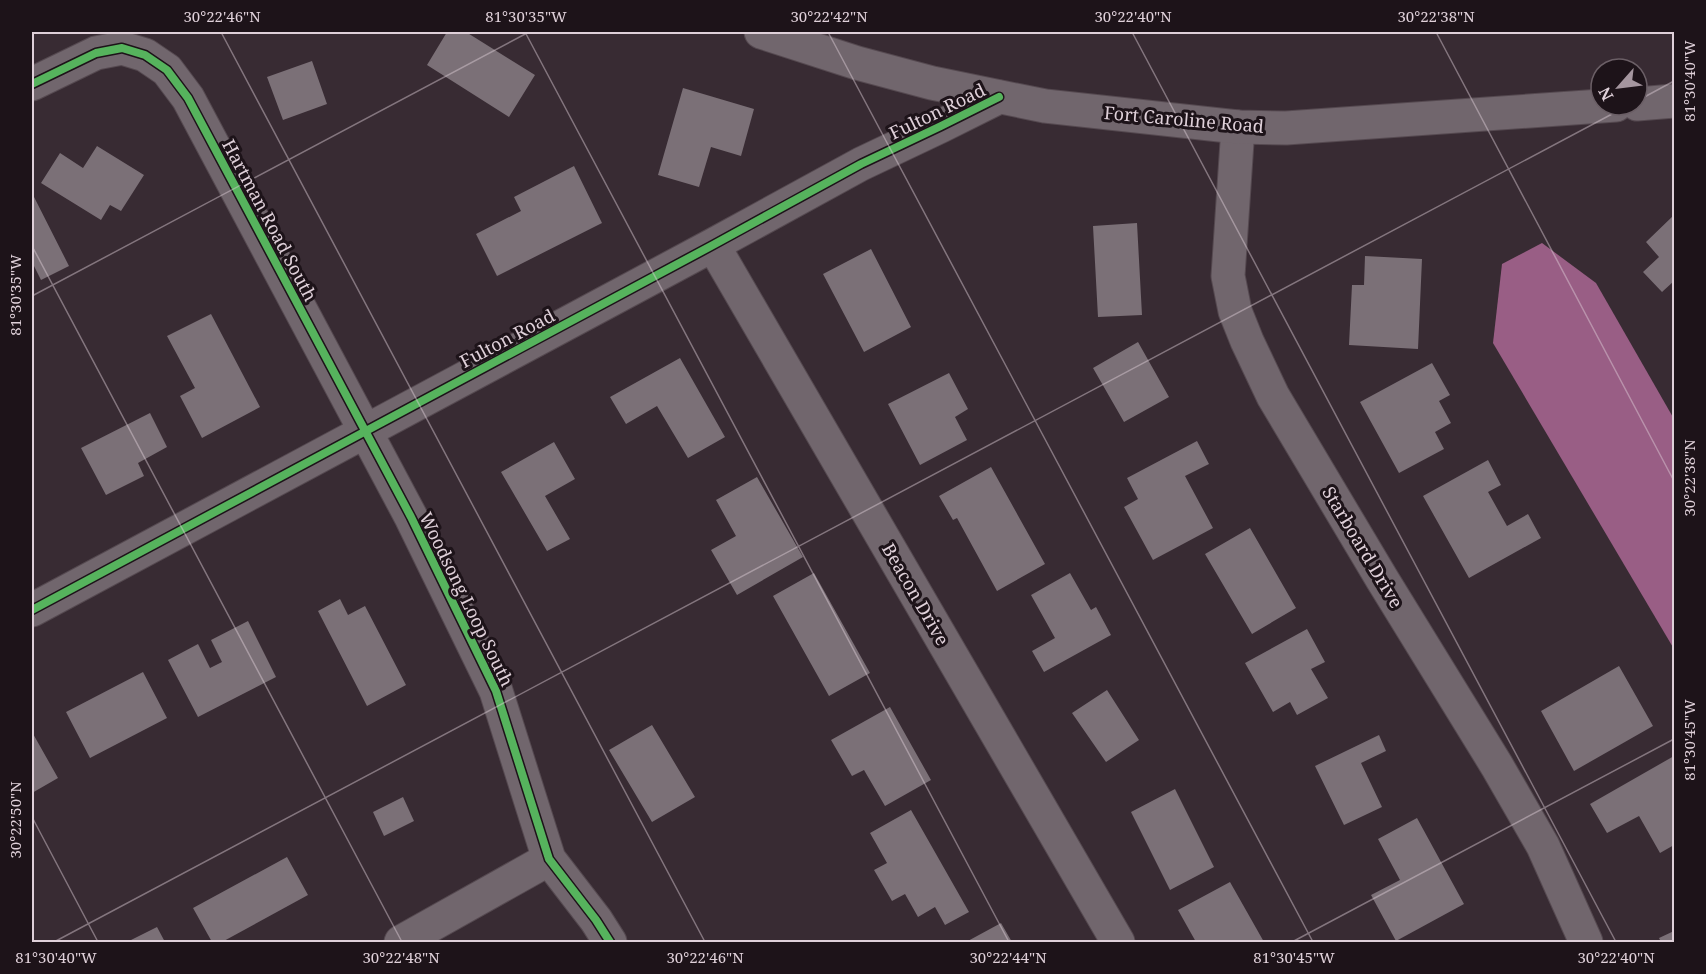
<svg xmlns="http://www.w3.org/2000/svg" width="1706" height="974" font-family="'Noto Serif',serif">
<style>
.water{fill:#995e85}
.building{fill:#7b7077}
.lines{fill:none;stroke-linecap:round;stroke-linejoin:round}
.minor-casing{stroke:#554950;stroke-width:35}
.tertiary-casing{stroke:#554950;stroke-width:35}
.minor{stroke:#71666d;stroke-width:33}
.tertiary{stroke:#71666d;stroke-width:33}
.cycleway-casing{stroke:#1d1319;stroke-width:11}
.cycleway{stroke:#56b35d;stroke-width:8}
.ticks{fill:none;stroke:#dfd0d9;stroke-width:1.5;stroke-opacity:0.45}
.labels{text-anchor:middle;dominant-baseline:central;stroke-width:6;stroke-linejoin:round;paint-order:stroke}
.street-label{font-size:18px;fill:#dfd0d9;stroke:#1d1319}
.neatline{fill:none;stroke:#dfd0d9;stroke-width:2}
.ticks-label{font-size:15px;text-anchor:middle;fill:#dfd0d9}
</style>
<rect width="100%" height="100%" fill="#382b33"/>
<path class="water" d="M1542,243L1596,283L1674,419V649L1493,343L1502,264Z"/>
<path class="building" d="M447,32H466L535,75L509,117L427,65Z
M312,61L327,104L283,120L267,77Z
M683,88L754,109L741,156L711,147L699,187L658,175Z
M97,146L144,175L121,211L110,205L101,220L41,183L60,153L83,168Z
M574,166L602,223L497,276L476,234L521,211L514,197Z
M32,193L69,266L41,280L32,262Z
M1674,215V281L1662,292L1643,272L1659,257L1646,242Z
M1137,223L1142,315L1098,317L1093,226Z
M871,249L911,327L864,352L823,274Z
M1365,256L1422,259L1418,349L1349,345L1352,285H1364Z
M211,314L260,407L202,438L180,396L195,388L167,336Z
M1138,342L1169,397L1124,422L1093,368Z
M680,358L725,437L688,458L657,406L626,424L610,397Z
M1432,363L1450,395L1439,401L1451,423L1435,432L1444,449L1399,473L1360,402Z
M949,373L968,409L955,417L967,440L920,465L888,404Z
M150,413L167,447L138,463L144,476L106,495L81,448Z
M1197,441L1209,464L1185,476L1213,528L1153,560L1124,507L1138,499L1127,478Z
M554,442L575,479L545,496L570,539L547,551L501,472Z
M1488,460L1501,485L1488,492L1507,526L1528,514L1541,538L1469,578L1423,496Z
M991,467L1045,564L997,591L957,518L953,520L939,496Z
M757,477L803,557L737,595L711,550L736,536L716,500Z
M1250,528L1296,608L1252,634L1205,554Z
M814,573L870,673L829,696L773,596Z
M1070,573L1091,610L1096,607L1111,635L1044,672L1032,651L1055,638L1031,595Z
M340,599L348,615L365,606L406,685L367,706L318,611Z
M248,621L276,677L198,717L168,660L198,644L210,668L222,662L211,640Z
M1307,629L1325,662L1311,669L1328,698L1297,715L1290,702L1273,712L1245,663Z
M1619,666L1653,726L1574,771L1541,711Z
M143,672L167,718L90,758L66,712Z
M1107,690L1139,740L1106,762L1072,713Z
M890,707L931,780L885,806L864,770L852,776L831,740Z
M652,725L695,797L652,822L609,750Z
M32,732L58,778L32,793Z
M1379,735L1386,751L1361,763L1382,807L1344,825L1315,766Z
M1674,756V845L1660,853L1639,816L1607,833L1590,804Z
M1175,789L1214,867L1170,890L1131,812Z
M403,797L414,821L384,836L373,812Z
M911,810L969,912L945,925L935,907L918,917L905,894L892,901L874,870L887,863L870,833Z
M1417,818L1464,904L1396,941L1371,895L1400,880L1378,839Z
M287,857L308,895L222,942H212L193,908Z
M1230,882L1264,942H1196L1178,910Z
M1001,923L1012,942H966Z
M157,927L165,942H127Z
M1674,931V942H1661L1659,938Z"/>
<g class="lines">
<defs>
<path id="minor" d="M32,84L96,53L122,48L145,55L167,70L188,98L411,517L496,691L549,859L596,920L610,942
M1238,127L1228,276L1235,311L1247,341L1273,396L1382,579L1497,766L1543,846L1586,942
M713,245L1118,942
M32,610L713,245L861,164L941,126L999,97
M401,942L549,859"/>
<path id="tertiary" d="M761,32L857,63L932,83L1045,106L1238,127L1286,128L1616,105
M1637,104L1674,101"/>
</defs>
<use href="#minor" class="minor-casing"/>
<use href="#tertiary" class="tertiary-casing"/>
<use href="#minor" class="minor"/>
<use href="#tertiary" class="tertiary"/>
<defs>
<path id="cycleway" d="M32,84L96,53L122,48L145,55L167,70L188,98L411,517L496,691L549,859L596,920L610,942
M32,610L713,245L861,164L941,126L999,97"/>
</defs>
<use href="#cycleway" class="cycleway-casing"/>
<use href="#cycleway" class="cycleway"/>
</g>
<path class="ticks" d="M221,32L705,942M525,32L1009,942M828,32L1313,942M1132,32L1616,942M1436,32L1674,481M1637,101L1674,81M32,246L402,942M32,296L529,32M32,817L98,942M54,942L1629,105M1292,942L1674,739"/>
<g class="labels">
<g class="street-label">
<text transform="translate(937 111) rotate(-26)">Fulton Road</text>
<text transform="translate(1184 119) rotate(5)">Fort Caroline Road</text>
<text transform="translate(270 220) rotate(62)">Hartman Road South</text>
<text transform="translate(507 338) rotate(-28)">Fulton Road</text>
<text transform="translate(1363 547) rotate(59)">Starboard Drive</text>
<text transform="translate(916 594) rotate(60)">Beacon Drive</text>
<text transform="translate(467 599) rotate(64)">Woodsong Loop South</text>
</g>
</g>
<rect width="1706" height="974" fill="none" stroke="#1d1319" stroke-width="66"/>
<g transform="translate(1619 87) rotate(242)"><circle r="28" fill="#1d1319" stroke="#6b5f66" stroke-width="1.5"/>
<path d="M0-4.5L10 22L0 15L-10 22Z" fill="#a5969f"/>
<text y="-9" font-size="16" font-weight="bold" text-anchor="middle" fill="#dfd0d9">N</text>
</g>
<rect x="33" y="33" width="1640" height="908" class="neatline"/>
<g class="ticks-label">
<text x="222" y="22">30°22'46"N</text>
<text x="526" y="22">81°30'35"W</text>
<text x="829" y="22">30°22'42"N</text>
<text x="1133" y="22">30°22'40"N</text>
<text x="1436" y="22">30°22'38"N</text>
<text transform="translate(1690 81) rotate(-90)" y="5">81°30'40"W</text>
<text transform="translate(16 295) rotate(-90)" y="5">81°30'35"W</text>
<text transform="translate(1690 478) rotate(-90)" y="5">30°22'38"N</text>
<text transform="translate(1690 740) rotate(-90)" y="5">81°30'45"W</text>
<text transform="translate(16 820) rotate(-90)" y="5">30°22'50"N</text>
<text x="56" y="963">81°30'40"W</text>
<text x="401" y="963">30°22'48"N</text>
<text x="705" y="963">30°22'46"N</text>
<text x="1008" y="963">30°22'44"N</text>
<text x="1294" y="963">81°30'45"W</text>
<text x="1616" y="963">30°22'40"N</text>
</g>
</svg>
